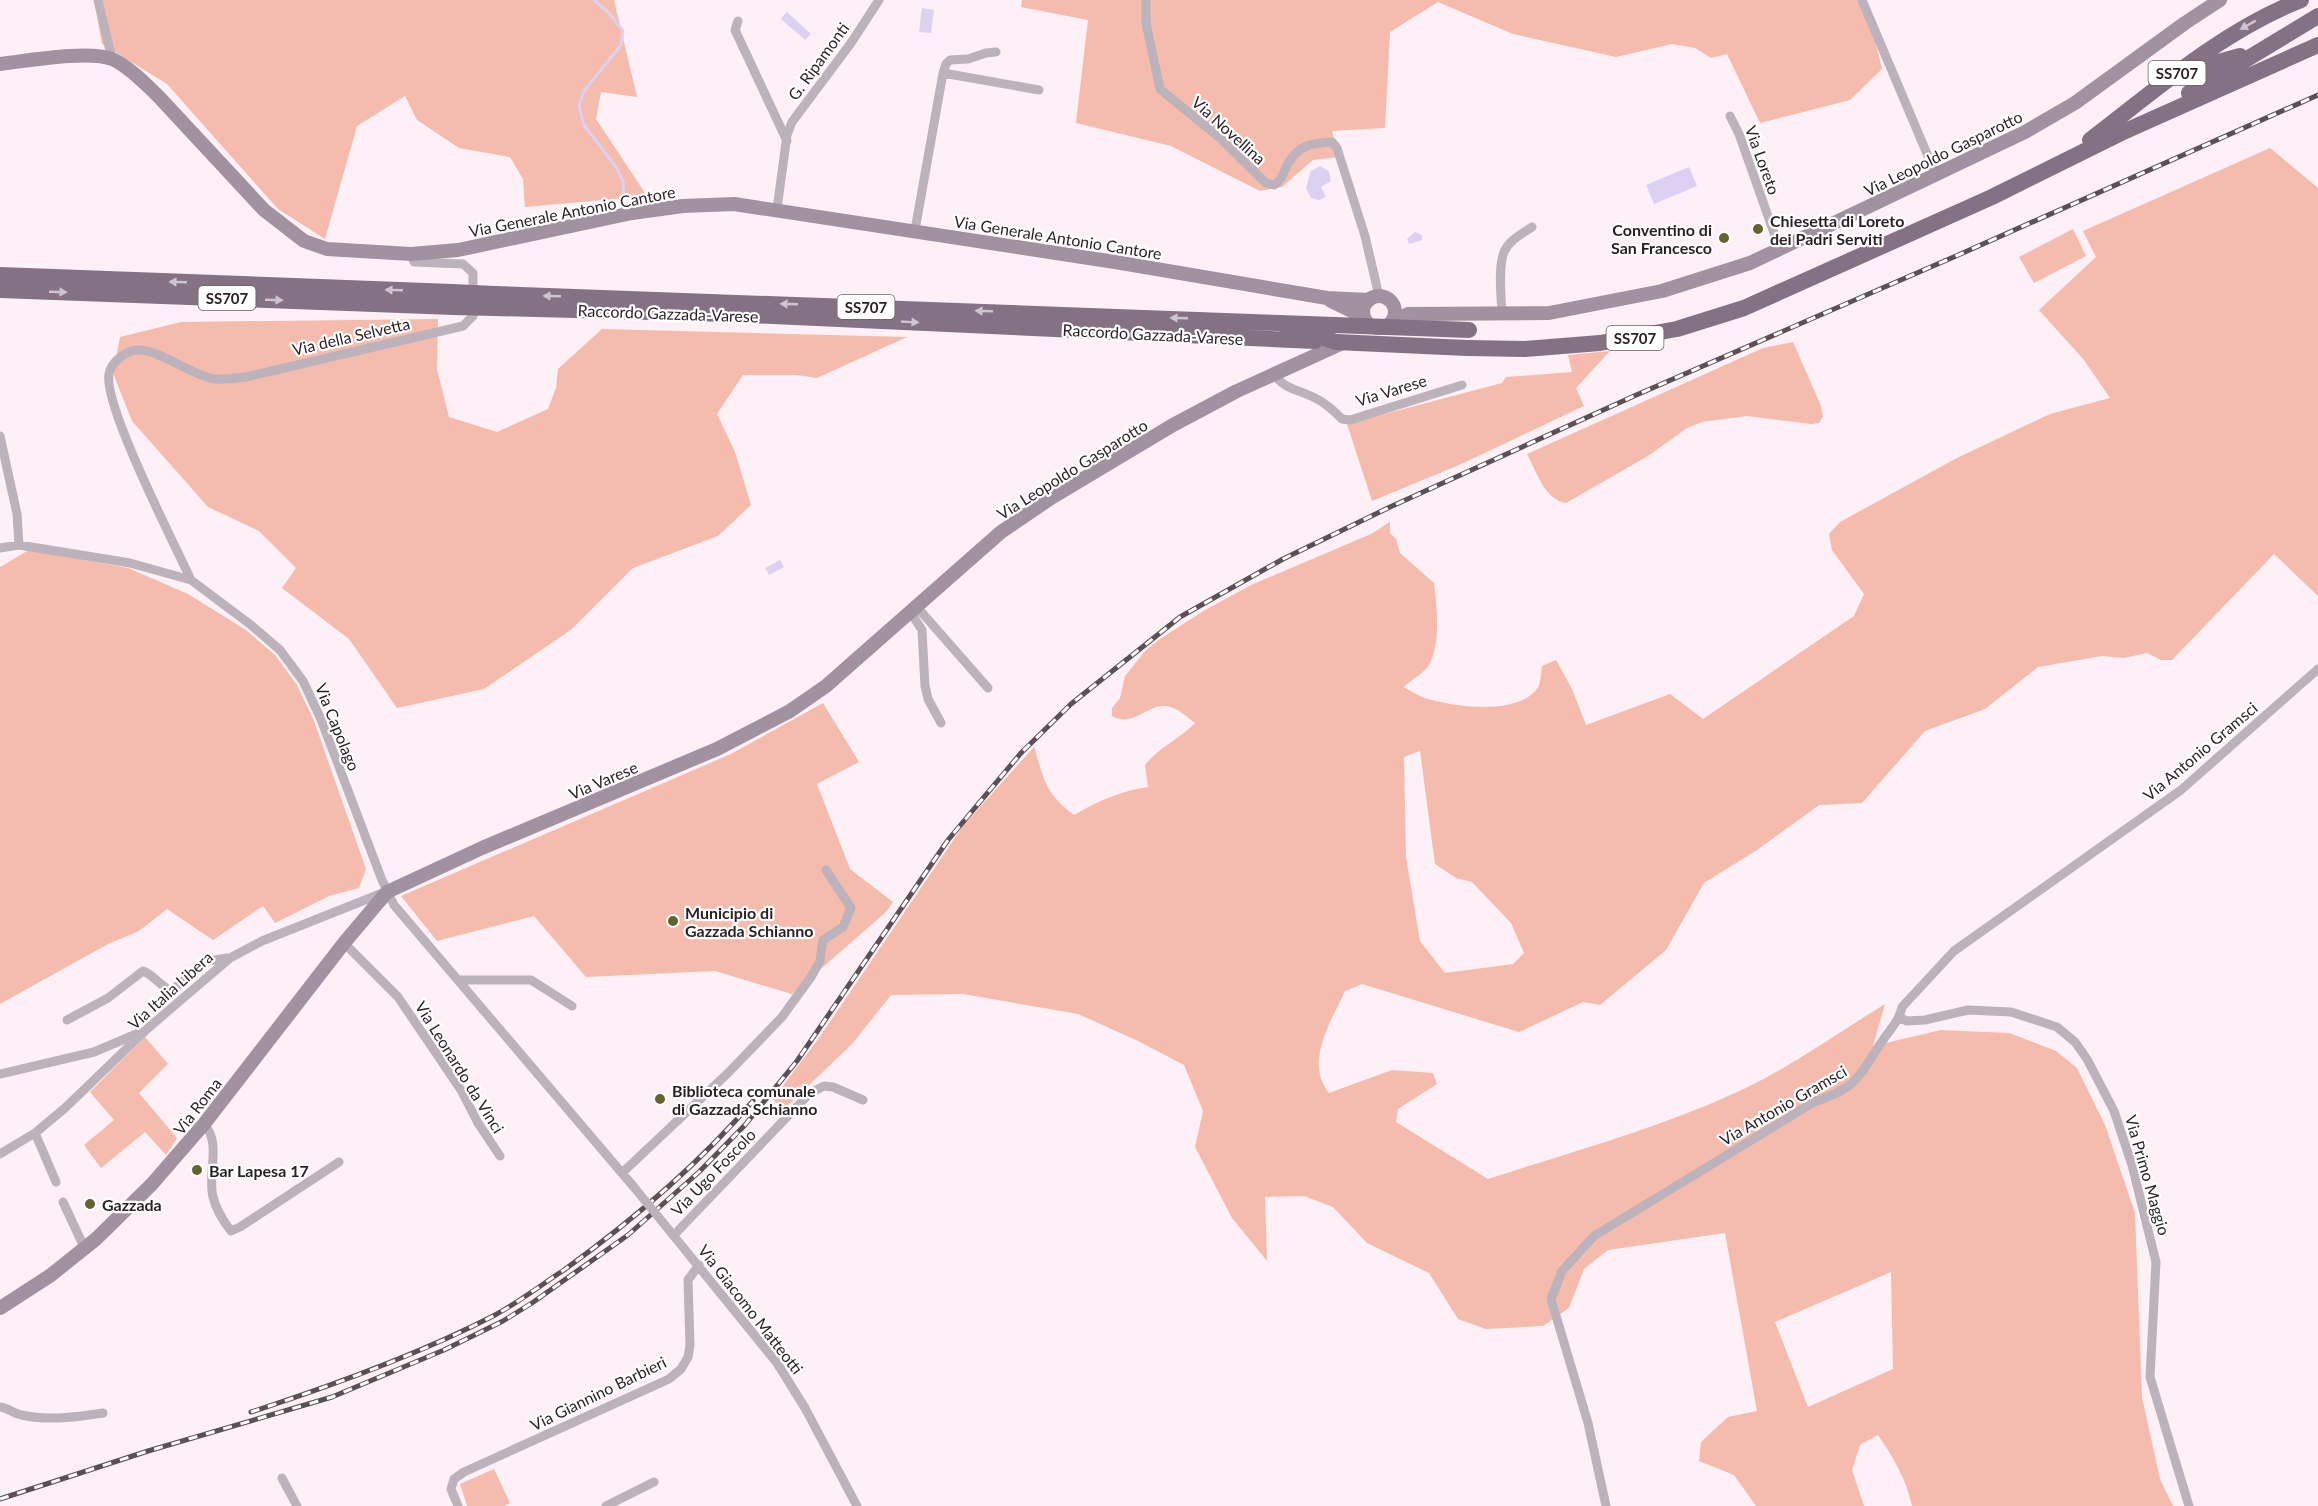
<svg xmlns="http://www.w3.org/2000/svg" width="2318" height="1506" font-family="Lato,sans-serif">
<style>
.green{fill:#f5bbac;fill-rule:evenodd}
.water{fill:#dcd1f2}
.lines{fill:none;stroke-linecap:round;stroke-linejoin:round}
.stream{stroke:#dcd1f2;stroke-width:3}
.minor{stroke:#bcb2bc;stroke-width:9}
.secondary{stroke:#a092a1;stroke-width:14}
.trunk{stroke:#847184;stroke-width:16}
.rail-casing{stroke:#5b5055;stroke-width:5}
.rail{stroke:#fff;stroke-width:3;stroke-dasharray:9;stroke-linecap:butt}
.minor-bridge{stroke:#bcb2bc;stroke-width:9}
.trunk-bridge{stroke:#847184;stroke-width:16}
.oneway{fill:#cec6ce}
.poi-dot{fill:#64622e;stroke:#fff;stroke-width:2}
.labels{text-anchor:middle;dominant-baseline:central;stroke-width:4.5;stroke-linejoin:round;paint-order:stroke}
.shield{fill:#fff;stroke:#696265;stroke-width:1.5}
.shield-label{font-size:15px;font-weight:bold;fill:#291e23}
.street-label{font-size:16px;fill:#291e23;stroke:#fff}
.poi-label{font-size:16px;font-weight:bold;fill:#291e23;stroke:#fff;text-anchor:start}
</style>
<rect width="100%" height="100%" fill="#fdf0f6"/>
<path class="green" d="M94,0H614L637,97L601,92L596,119L647,196L525,207L523,179L510,157L459,148L417,120L405,96L357,126L325,239L278,209L167,84L102,44Z
M1022,0H1865L1882,69L1850,100L1760,123L1727,54L1711,58L1695,48L1672,44L1616,57L1513,34L1438,2L1390,32L1385,128L1332,131L1339,157L1313,160L1282,187L1260,191L1171,146L1076,123L1088,20L1021,7Z
M2270,148L2318,188V596L2274,554L2172,660H2161L2147,653L2124,658L2102,656L2038,667L1985,709L1925,731L1862,803L1819,805L1757,850L1704,883L1666,950L1600,1005L1583,1002L1519,1032L1362,984L1345,991C1331,1022 1304,1062 1329,1093L1392,1070L1433,1073L1437,1084L1398,1109L1396,1122L1488,1179C1571,1152 1656,1129 1735,1093C1788,1069 1836,1034 1885,1004L1873,1046L1941,1030L2009,1033L2056,1051L2077,1068L2105,1125L2135,1213L2142,1397L2160,1479L2173,1506H1912C1906,1478 1894,1459 1878,1435L1860,1445L1852,1470L1864,1506H1756L1734,1475L1699,1461L1701,1442L1728,1417L1757,1411L1725,1233L1608,1250L1584,1269L1569,1308L1543,1326L1486,1329L1458,1319L1429,1273L1367,1243L1333,1207L1304,1196L1265,1197L1267,1261L1232,1218L1195,1147L1203,1111L1184,1065L1138,1041L1078,1014L963,994L891,995L852,1044L783,1110L773,1099L819,1038L963,826L1034,747C1045,781 1044,792 1074,815C1098,801 1121,791 1148,787L1145,765C1159,747 1180,739 1195,723C1187,717 1177,707 1166,706C1148,704 1131,728 1112,716V708L1120,698L1125,676L1146,650L1160,639L1205,610L1251,585L1371,534L1390,522V533L1396,539L1400,553L1434,583C1437,608 1441,642 1429,665C1424,673 1411,680 1404,687C1411,691 1418,696 1425,698C1453,707 1516,716 1537,689C1541,684 1541,673 1542,666L1556,660L1572,689L1586,725L1670,694L1703,719L1854,616L1864,594L1832,550L1829,534L1840,522L1955,459L2050,414L2110,398L2084,360L2039,310L2096,257L2083,231ZM1420,751L1435,864L1456,878L1472,882L1511,923L1524,953L1513,964L1445,973L1420,941L1406,857L1404,757ZM1891,1272L1893,1369L1808,1407L1775,1322Z
M2073,229L2086,256L2034,283L2019,257Z
M438,319L437,369L449,417L497,432L548,409L556,388L558,369L602,329L907,337L817,378L797,375H743L717,414L735,452L751,505L718,536L633,568L572,629L484,689L397,708L349,639L282,588L296,568L259,531L208,507L132,421L113,373L120,337L181,322Z
M1793,342L1821,406L1823,416L1819,423L1811,424L1747,416L1702,422L1687,428L1648,456L1566,503C1545,500 1536,471 1527,454L1763,348Z
M1610,351L1576,388L1584,406L1459,465L1372,501L1347,424L1502,383L1506,377L1572,372L1568,355Z
M29,550L128,568L188,594L246,630L275,655L297,685L314,721L366,869L359,888L329,896L275,923L263,906L213,940L167,909L139,931L108,944L0,1004V567Z
M823,703L859,762L817,784L850,869L893,902L886,912L792,994L715,971L586,977L534,916L437,941L401,896L731,754Z
M145,1037L168,1064L139,1093L177,1138L166,1155L145,1132L101,1168L84,1145L114,1120L90,1092Z
M494,1469L510,1503L504,1506H467L460,1484Z"/>
<path class="water" d="M922,8L934,10L931,33L919,32Z
M787,12L811,34L805,40L781,19Z
M1320,166L1329,171L1331,181L1321,187L1326,197L1319,200L1311,198L1306,188L1311,171Z
M1689,167L1697,186L1654,204L1646,185Z
M1415,232L1422,235V240L1409,244L1407,239Z
M780,560L784,567L769,575L765,568Z"/>
<g class="lines">
<path class="stream" d="M594,0L609,13L623,31L621,45L584,91L579,106L584,125L616,167L623,181L624,198"/>
<path class="minor" d="M98,0L112,59
M1146,0V23L1160,89L1221,139L1266,183L1274,185C1282,180 1283,174 1287,165C1298,145 1311,143 1332,142L1337,148L1365,236L1379,296
M1862,0L1936,175
M738,21L735,30L787,141
M943,73L946,64L950,60L968,59L986,53L996,52
M1730,116L1739,134L1780,250
M777,209L787,135L792,122L851,43L879,0
M915,230L943,73L1039,90
M1502,313C1501,297 1498,266 1504,252C1509,240 1522,234 1532,227
M1274,374C1283,389 1300,390 1315,398C1326,403 1334,411 1342,419L1350,420L1462,385
M0,436L17,514L19,545
M0,548L19,545L130,563L191,580L251,625L280,650L303,681L320,717L382,880L394,905L633,1186
M191,580C175,545 103,405 109,374C111,362 126,350 138,350C159,349 192,376 215,379C224,380 236,378 246,377L463,326L473,316V273L463,264L414,262L411,254
M917,607L988,688
M911,613L922,630L925,686L928,699L941,723
M344,943L398,997L461,1090L478,1123L500,1156
M458,980H531L572,1006
M1900,1018L1907,1021L1925,1020L1968,1010L2011,1012L2057,1027L2075,1042L2087,1059L2114,1111L2132,1165L2156,1262L2150,1377L2189,1506
M67,1020L108,998L143,971C154,975 160,986 171,991L208,961L227,958
M0,1074L94,1052L141,1032
M204,1124C222,1143 207,1174 213,1197C216,1209 224,1222 231,1231L240,1227L339,1162
M35,1133L56,1182
M0,1154L35,1133L65,1108L147,1029L230,958L262,941L385,892
M622,1173L728,1073L782,1017L811,977L820,961L823,940L843,927L851,908L826,870
M63,1202L85,1249
M669,1230L777,1363L805,1408L857,1506
M674,1235L810,1093L824,1086L833,1087L863,1100
M0,1407C9,1408 14,1414 22,1415C48,1421 77,1417 103,1413
M282,1478L297,1506
M458,1506L451,1489L454,1479L464,1472L669,1379L681,1369L688,1357L690,1346L688,1280L699,1265
M606,1506L654,1482
M1606,1506L1588,1423L1551,1299L1562,1271L1594,1236L1814,1102C1858,1087 1857,1079 1881,1043C1889,1030 1899,1022 1902,1007L1954,951L2181,790L2318,669"/>
<path class="secondary" d="M0,64C27,61 88,50 112,59C127,65 147,85 159,97L264,210L304,241L327,249L411,254L458,250L632,213L683,206L734,204L1115,262L1327,298L1369,300
M1363 312a16 16 0 1 1 32 0a16 16 0 1 1-32 0Z
M1331,301L1364,317
M1393,321L1408,314L1549,313L1662,291L1750,263L2025,132L2075,103L2185,23L2220,0
M0,1308L51,1275L96,1239L152,1184L204,1124L344,943L387,892L482,848L717,749L790,711L826,686L1001,532L1051,498L1173,425L1237,391L1345,342"/>
<path class="trunk" d="M2188,73L2197,68L2240,56
M2189,93C2233,68 2275,42 2318,16
M2090,140C2157,89 2222,31 2301,0
M0,275L452,292
M0,290L454,307
M495,294L1280,323L1336,342
M495,308L728,314L1315,341
M1467,348L1525,349L1600,343L1677,329L1744,308L1992,197L2121,133L2318,45"/>
<defs>
<path id="rail" d="M251,1412C331,1386 420,1354 495,1315C519,1302 541,1285 564,1270C632,1221 698,1165 753,1101
M0,1499L148,1451L332,1397L444,1350L503,1321L532,1303L628,1235L699,1172L745,1125L797,1061L948,840L1021,753L1071,704L1180,617L1283,559L1390,507L1634,396L1956,256L2318,95"/>
</defs>
<use href="#rail" class="rail-casing"/>
<use href="#rail" class="rail"/>
<path class="minor-bridge" d="M633,1186L669,1230"/>
<path class="trunk-bridge" d="M452,292L495,294
M454,307L495,308
M1280,323L1469,330
M1336,342L1467,348"/>
</g>
<defs><path id="oneway-solid" d="M-6-.8H1V-3.2L6.5 0L1 3.2V.8H-6Z" transform="scale(1.5)"/></defs>
<g class="oneway">
<use href="#oneway-solid" transform="translate(2248 25) rotate(151)"/>
<use href="#oneway-solid" transform="translate(178 282) rotate(-178)"/>
<use href="#oneway-solid" transform="translate(394 290) rotate(-178)"/>
<use href="#oneway-solid" transform="translate(58 292) rotate(2)"/>
<use href="#oneway-solid" transform="translate(552 296) rotate(-178)"/>
<use href="#oneway-solid" transform="translate(274 300) rotate(2)"/>
<use href="#oneway-solid" transform="translate(789 304) rotate(-178)"/>
<use href="#oneway-solid" transform="translate(984 311) rotate(-178)"/>
<use href="#oneway-solid" transform="translate(1179 318) rotate(-178)"/>
<use href="#oneway-solid" transform="translate(910 322) rotate(3)"/>
</g>
<g class="poi-dot">
<circle cx="1758" cy="229" r="6"/>
<circle cx="1724" cy="238" r="6"/>
<circle cx="673" cy="921" r="6"/>
<circle cx="660" cy="1099" r="6"/>
<circle cx="197" cy="1170" r="6"/>
<circle cx="90" cy="1204" r="6"/>
</g>
<g class="labels">
<g class="shield">
<rect x="2148.5" y="61" width="57" height="24" rx="4.5"/>
<rect x="198.5" y="286" width="57" height="24" rx="4.5"/>
<rect x="837.5" y="295" width="57" height="24" rx="4.5"/>
<rect x="1606.5" y="326" width="57" height="24" rx="4.5"/>
</g>
<g class="shield-label">
<text x="2177" y="73">SS707</text>
<text x="227" y="298">SS707</text>
<text x="866" y="307">SS707</text>
<text x="1635" y="338">SS707</text>
</g>
<g class="street-label">
<text transform="translate(818 61) rotate(-54)">G. Ripamonti</text>
<text transform="translate(1229 130) rotate(42)">Via Novellina</text>
<text transform="translate(1943 153) rotate(-26)">Via Leopoldo Gasparotto</text>
<text transform="translate(1763 160) rotate(70)">Via Loreto</text>
<text transform="translate(572 211) rotate(-11)">Via Generale Antonio Cantore</text>
<text transform="translate(1058 237) rotate(9)">Via Generale Antonio Cantore</text>
<text transform="translate(668 313) rotate(2)">Raccordo Gazzada-Varese</text>
<text transform="translate(1153 334) rotate(3)">Raccordo Gazzada-Varese</text>
<text transform="translate(351 336) rotate(-13)">Via della Selvetta</text>
<text transform="translate(1391 390) rotate(-17)">Via Varese</text>
<text transform="translate(1072 469) rotate(-32)">Via Leopoldo Gasparotto</text>
<text transform="translate(338 727) rotate(68)">Via Capolago</text>
<text transform="translate(2200 751) rotate(-40)">Via Antonio Gramsci</text>
<text transform="translate(603 780) rotate(-23)">Via Varese</text>
<text transform="translate(170 990) rotate(-42)">Via Italia Libera</text>
<text transform="translate(460 1067) rotate(58)">Via Leonardo da Vinci</text>
<text transform="translate(1783 1105) rotate(-30)">Via Antonio Gramsci</text>
<text transform="translate(197 1106) rotate(-52)">Via Roma</text>
<text transform="translate(713 1172) rotate(-46)">Via Ugo Foscolo</text>
<text transform="translate(2148 1175) rotate(74)">Via Primo Maggio</text>
<text transform="translate(751 1309) rotate(52)">Via Giacomo Matteotti</text>
<text transform="translate(598 1393) rotate(-26)">Via Giannino Barbieri</text>
</g>
<g class="poi-label">
<text x="1770" y="220">Chiesetta di Loreto<tspan x="1770" dy="18">dei Padri Serviti</tspan></text>
<text x="1712" y="229" text-anchor="end">Conventino di<tspan x="1712" dy="18">San Francesco</tspan></text>
<text x="685" y="912">Municipio di<tspan x="685" dy="18">Gazzada Schianno</tspan></text>
<text x="672" y="1090">Biblioteca comunale<tspan x="672" dy="18">di Gazzada Schianno</tspan></text>
<text x="209" y="1170">Bar Lapesa 17</text>
<text x="102" y="1204">Gazzada</text>
</g>
</g>
</svg>
